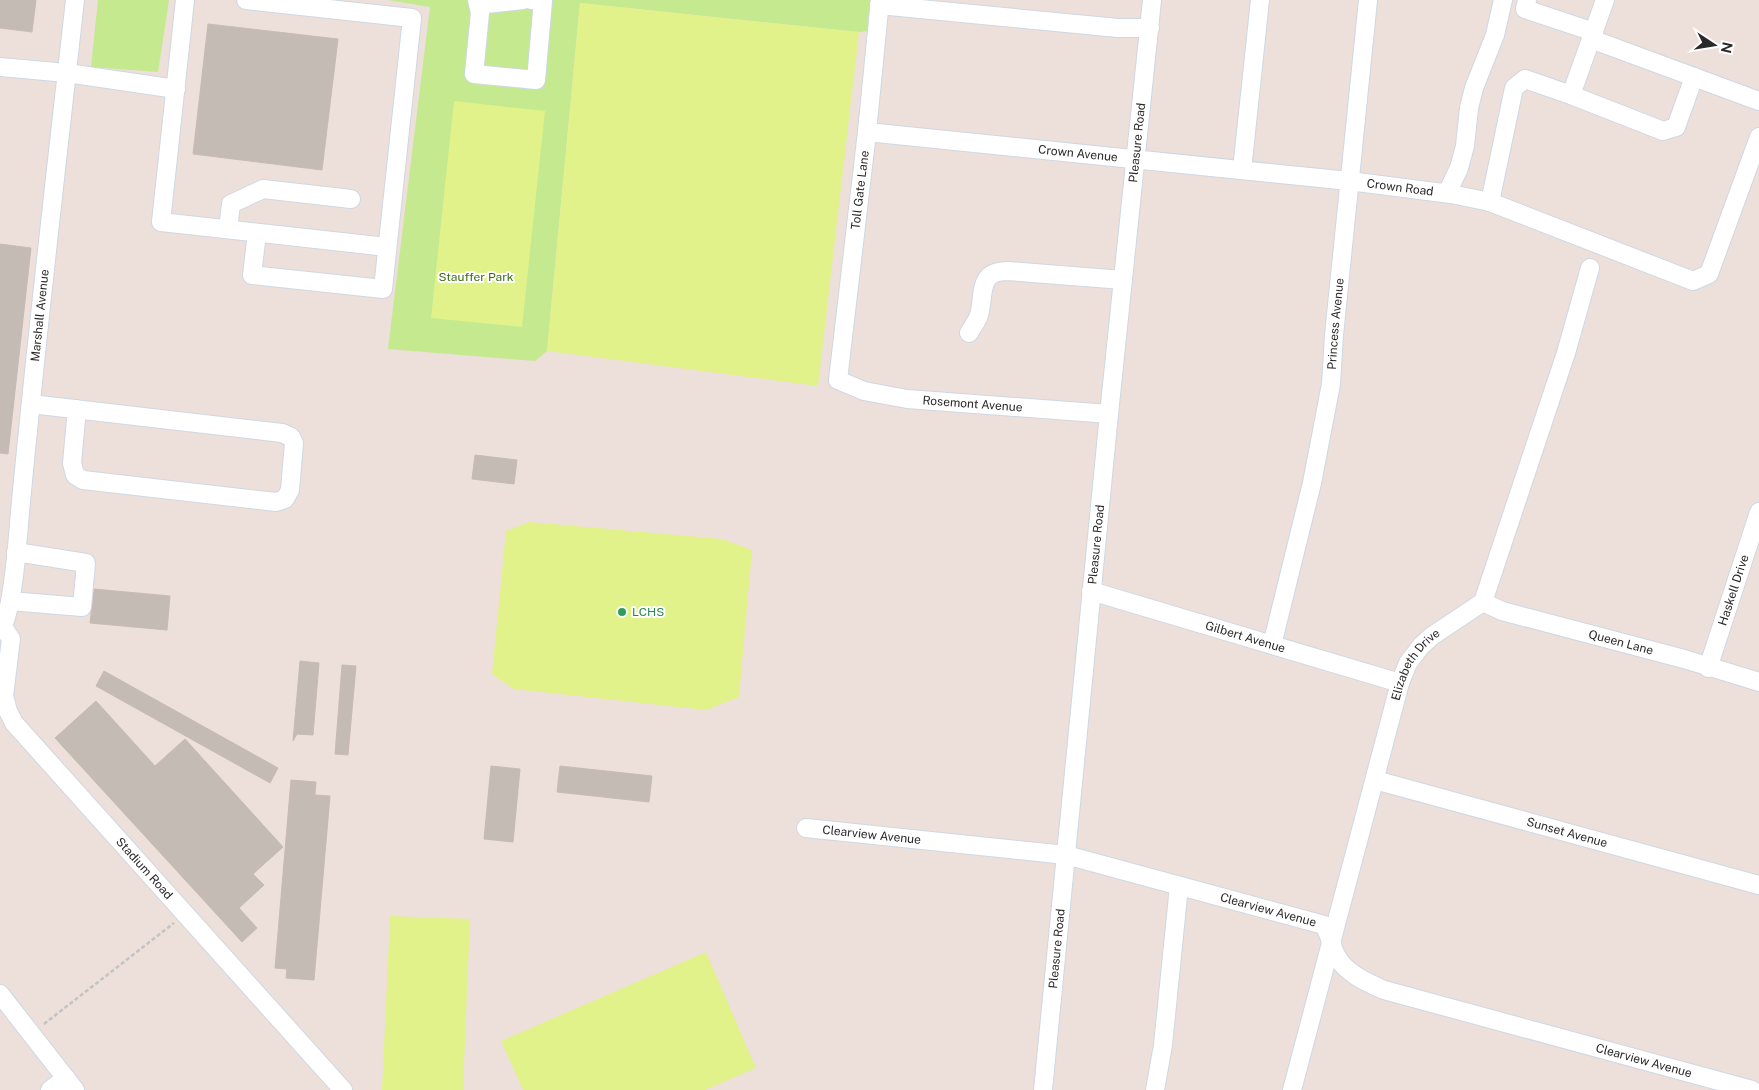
<svg xmlns="http://www.w3.org/2000/svg" width="1759" height="1090" font-family="'Public Sans',sans-serif">
<style>
.green{fill:#c5e98f}
.pitch{fill:#e1f28a}
.building{fill:#c4bbb5;stroke:#c8bbb3}
.lines{fill:none;stroke-linecap:round;stroke-linejoin:round}
.minor-casing{stroke:#ced8e4;stroke-width:20}
.path{stroke:#c3c3c3;stroke-width:2.5;stroke-dasharray:4 2.5;stroke-linecap:butt}
.minor{stroke:#fff;stroke-width:18}
.leisure-dot{fill:#2e9e5b;stroke:#fff;stroke-width:2}
.labels{text-anchor:middle;dominant-baseline:central;stroke-width:4;stroke-linejoin:round;paint-order:stroke}
.street-label{font-size:12px;fill:#292929;stroke:#fff}
.park-label{font-size:12px;fill:#3c6c12;stroke:#fff}
.leisure-label{font-size:12px;fill:#27864d;stroke:#fff;text-anchor:start}
</style>
<rect width="100%" height="100%" fill="#eddfd9"/>
<path class="green" d="M98,0H169L158,72L91,67Z
M388,0H880L877,30L859,32L580,3L547,351L535,361L388,349L430,7Z"/>
<path class="pitch" d="M580,3L859,32L818,386L547,351Z
M454,101L545,111L522,327L431,318Z
M529,522L722,539L752,550L739,697L706,710L514,689L492,674L506,531Z
M390,916L470,919L463,1090H382Z
M706,952L756,1068L705,1090H523L501,1041Z"/>
<path class="building" d="M0,0H36L32,32L0,28Z
M208,24L338,39L322,170L193,154Z
M0,244L31,248L8,454L0,453Z
M475,455L517,460L514,484L472,479Z
M94,589L170,596L167,630L90,623Z
M300,661L319,663L313,735L297,734L293,741Z
M342,665L356,666L348,755L335,754Z
M104,671L278,768L270,783L96,686Z
M96,701L155,766L185,739L283,847L253,874L264,885L239,908L257,928L242,942L55,738Z
M491,766L520,769L513,842L484,839Z
M560,766L652,776L649,802L557,792Z
M291,780L316,782L315,795L330,796L314,980L286,978L287,969L275,968Z"/>
<g class="lines">
<defs>
<g id="minor">
<path d="M185,0L161,222L387,247"/>
<path d="M246,0L412,18L383,289L252,275L257,233"/>
<path d="M477,0L480,13L474,74L536,80L543,1L531,0"/>
<path id="s1" d="M880,0L867,132L838,380L864,391L907,399L1109,414"/>
<path d="M1527,0L1525,9L1594,32"/>
<path d="M478,2L486,4L523,0"/>
<path d="M879,5L1118,28H1150"/>
<path d="M1591,39L1759,101"/>
<path d="M0,67L67,73L176,89"/>
<path d="M1571,95L1605,0"/>
<path id="s2" d="M867,132L1349,181L1451,194L1490,202L1514,88L1525,79L1571,95L1663,131L1676,127L1694,77"/>
<path d="M1242,170L1260,0"/>
<path d="M1447,193L1459,168L1465,146L1469,108L1474,88L1495,35L1503,0"/>
<path d="M1490,202L1693,281L1709,274L1759,137"/>
<path d="M228,229L231,204L263,189L351,199"/>
<path d="M969,333C972,327 977,322 979,315C985,293 977,271 1008,271L1123,280"/>
<path d="M31,404L282,433L291,437L294,443L290,490L285,499L276,502L83,480L75,475L72,463L77,409"/>
<path id="s3" d="M1091,591L1400,683"/>
<path d="M10,601L82,607L86,563L16,552"/>
<path id="s4" d="M1483,602L1502,611L1684,659L1759,682"/>
<path id="s5" d="M3,627L11,639L4,696L8,711L14,723L343,1090"/>
<path id="s6" d="M0,630C13,616 18,535 20,512C36,341 56,170 75,0"/>
<path id="s7" d="M1272,645L1312,483L1331,384L1334,335L1368,0"/>
<path id="s8" d="M1708,668L1759,512"/>
<path id="s9" d="M1375,780L1759,885"/>
<path id="s10" d="M806,828L1066,855L1324,925C1330,935 1331,945 1336,955C1345,973 1366,982 1384,990L1752,1090"/>
<path d="M0,994L75,1090"/>
<path d="M50,1090L66,1078"/>
<path id="s11" d="M1043,1090L1109,414L1152,0"/>
<path d="M1155,1090L1163,1045L1179,886"/>
<path id="s12" d="M1292,1090L1400,683L1408,663L1421,646L1432,636L1483,602L1566,353L1590,268"/>
</g>
</defs>
<use href="#minor" class="minor-casing"/>
<path class="path" d="M44,1024L174,923"/>
<use href="#minor" class="minor"/>
</g>
<circle class="leisure-dot" cx="622" cy="612" r="5"/>
<g class="labels">
<g class="street-label">
<text stroke="none"><textPath href="#s11" startOffset="952">Pleasure Road</textPath></text>
<text stroke="none"><textPath href="#s2" startOffset="212">Crown Avenue</textPath></text>
<text stroke="none"><textPath href="#s2" startOffset="536">Crown Road</textPath></text>
<text transform="translate(860 190) rotate(-83)">Toll Gate Lane</text>
<text stroke="none"><textPath href="#s6" startOffset="318">Marshall Avenue</textPath></text>
<text stroke="none"><textPath href="#s7" startOffset="328">Princess Avenue</textPath></text>
<text stroke="none"><textPath href="#s1" startOffset="520">Rosemont Avenue</textPath></text>
<text stroke="none"><textPath href="#s11" startOffset="548">Pleasure Road</textPath></text>
<text stroke="none"><textPath href="#s8" startOffset="82">Haskell Drive</textPath></text>
<text stroke="none"><textPath href="#s3" startOffset="161">Gilbert Avenue</textPath></text>
<text stroke="none"><textPath href="#s4" startOffset="144">Queen Lane</textPath></text>
<text stroke="none"><textPath href="#s12" startOffset="445">Elizabeth Drive</textPath></text>
<text stroke="none"><textPath href="#s9" startOffset="199">Sunset Avenue</textPath></text>
<text stroke="none"><textPath href="#s10" startOffset="66">Clearview Avenue</textPath></text>
<text stroke="none"><textPath href="#s5" startOffset="296">Stadium Road</textPath></text>
<text stroke="none"><textPath href="#s10" startOffset="471">Clearview Avenue</textPath></text>
<text stroke="none"><textPath href="#s11" startOffset="142">Pleasure Road</textPath></text>
<text stroke="none"><textPath href="#s10" startOffset="891">Clearview Avenue</textPath></text>
</g>
<g class="park-label">
<text x="476" y="277">Stauffer Park</text>
</g>
<g class="leisure-label">
<text x="632" y="612">LCHS</text>
</g>
</g>
<g transform="translate(1714 45) rotate(102)" stroke="#ffffff" stroke-width="4" paint-order="stroke">
<path d="M0-4L9 19L0 12L-9 19Z" fill="#292929"/>
<text y="-8" font-size="14" font-weight="bold" text-anchor="middle" fill="#292929">N</text>
</g>
</svg>
